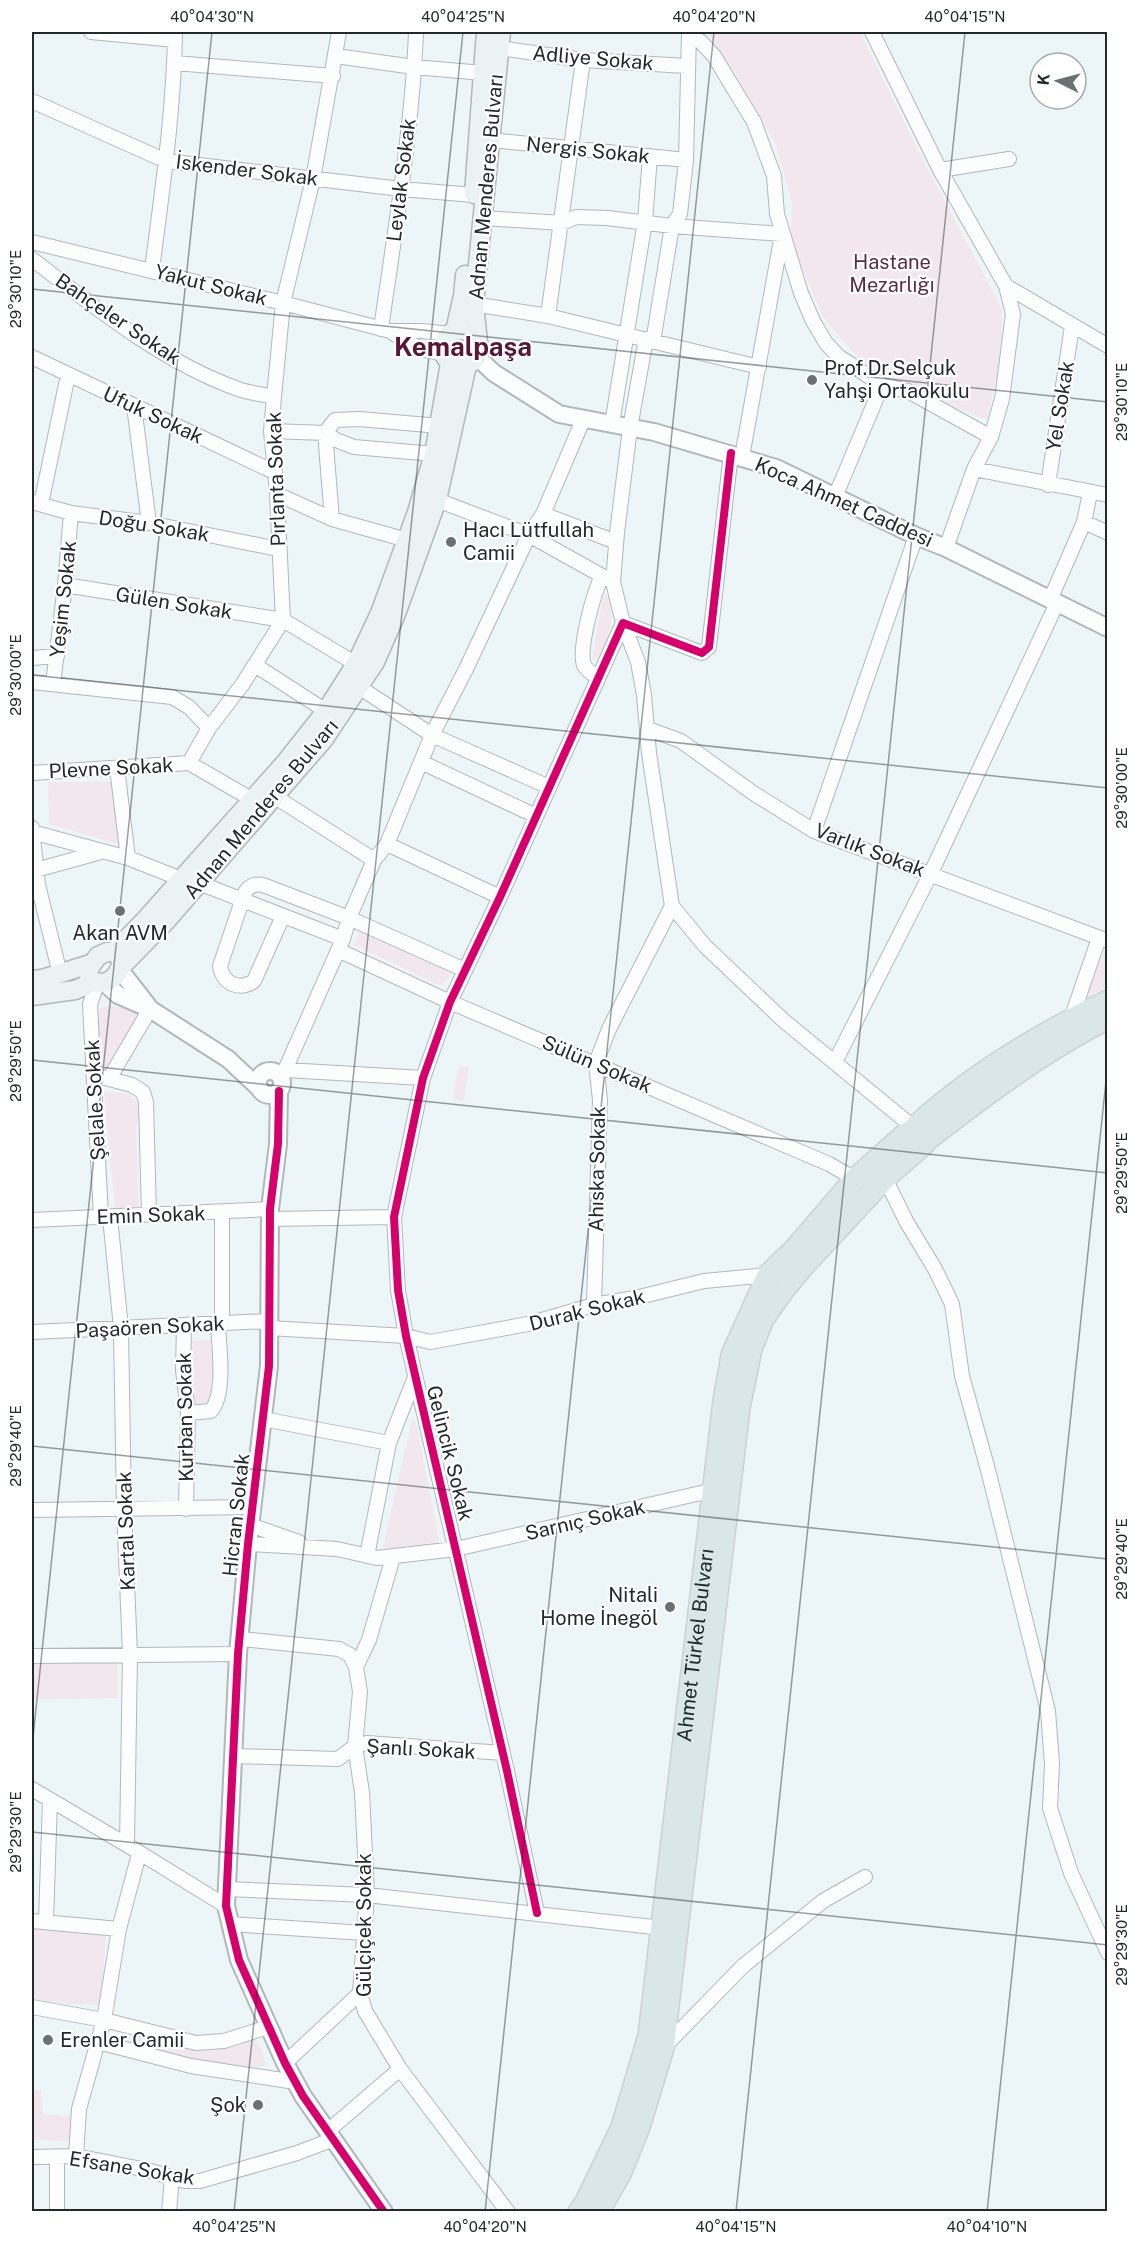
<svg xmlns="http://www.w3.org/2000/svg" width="1139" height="2243" font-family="'Public Sans',sans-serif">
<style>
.green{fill:#f3e7ee}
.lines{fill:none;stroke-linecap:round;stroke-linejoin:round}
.minor-casing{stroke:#b1b8ba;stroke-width:16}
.tertiary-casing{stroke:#b1b8ba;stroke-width:20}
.secondary-casing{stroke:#b1b8ba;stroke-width:21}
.primary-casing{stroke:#ccd1d2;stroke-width:24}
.minor{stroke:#fcfefe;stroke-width:14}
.tertiary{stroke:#fcfefe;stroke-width:16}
.secondary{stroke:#ebf2f3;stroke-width:18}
.primary{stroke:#dae7e9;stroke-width:21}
.cycleway-casing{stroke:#fff;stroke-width:11}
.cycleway{stroke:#d6006c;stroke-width:8}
.ticks{fill:none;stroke:#232a2b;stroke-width:1.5;stroke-opacity:0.45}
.poi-dot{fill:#697173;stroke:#fff;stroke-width:2}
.labels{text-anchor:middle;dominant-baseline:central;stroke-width:4.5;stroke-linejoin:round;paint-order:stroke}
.street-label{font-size:20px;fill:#232a2b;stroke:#fff}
.park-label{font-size:20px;fill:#5c2c41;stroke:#fff}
.poi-label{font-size:20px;fill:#232a2b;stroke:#fff;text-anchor:start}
.district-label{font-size:26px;font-weight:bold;fill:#571737;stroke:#fff}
.neatline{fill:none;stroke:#232a2b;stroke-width:2}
.ticks-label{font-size:15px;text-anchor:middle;fill:#232a2b}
</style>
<rect width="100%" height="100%" fill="#ecf6f8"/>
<path class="green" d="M707,32H860L923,160L1002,309V353L987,420L888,380L858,358L823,317L791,242L792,202L776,145L736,75Z
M605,595L608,596C614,616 611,645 596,660L592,659L602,601Z
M48,782H111L120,845L49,824Z
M360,930L452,970L448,979L441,985L436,984L354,945Z
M1107,950V987L1086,998L1104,952Z
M109,1005L140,1013L111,1068L98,1067L99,1009Z
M459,1066L469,1067L464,1101L453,1099Z
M117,1092L129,1094L138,1104L142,1119L136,1125L139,1209L115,1210L104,1093Z
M215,1339V1400L211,1404L197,1406L193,1401L189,1341Z
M412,1420L416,1422L439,1540L437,1543L389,1553L383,1547Z
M117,1659L118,1698L32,1700V1661Z
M32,1928L106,1934L102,1997L98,2005L32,2002Z
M116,2033L207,2051L217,2050L251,2038C262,2041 263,2055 266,2065C237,2075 147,2047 115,2039Z
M32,2090H41L43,2114L71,2116L70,2138L66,2141L32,2140Z"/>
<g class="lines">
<defs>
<path id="minor" d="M91,32L175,40
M872,32L940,170L1006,286L1013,314L1002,399L991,437L974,469L946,548
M689,33L701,42L714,56L754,122L774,176L777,214L801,293L813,321L826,343L838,356L882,385L908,391L991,437
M499,48L583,60L687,66
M336,56L414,67L483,73
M175,63L333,76
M32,101L166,161L401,189L474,195
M491,140L686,160
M940,170L1009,159
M484,218L562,223L576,217L607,218L672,226L782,234L742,457
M32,242L283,303L390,331H422L450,334
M32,259C96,308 161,361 238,389C249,393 262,394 274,397
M152,270C162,191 174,111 175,32
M1006,286L1108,346
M474,304L548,316L759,367
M548,316L583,60
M381,329C395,230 412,131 416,32
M394,334L421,349L444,354
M646,339L630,428L617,533L613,582L623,623L638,662L644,695L649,753L672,906L705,946L783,1020L913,1127
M653,342L672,226L680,214L686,160L689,32
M32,357L274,472
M134,406L149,523
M612,424L645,221L650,156
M271,431L325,433L336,440L354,447L434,454
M974,469L1108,495
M1048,485L1072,326
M277,494L332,519L407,540
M835,497L882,385
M437,500L529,535L613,582
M32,502L71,513L149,523L278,549
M41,504L68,375
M543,514L616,542
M332,519L325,433L335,420L359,419L440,426
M1084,522L1108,533
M65,585L283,620L356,664
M1050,600L1084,522L1090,493
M283,620L277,494L271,431L274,397L283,303L313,179L339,32
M32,658L57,656
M255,665L326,711
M598,678C593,674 587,671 584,665C578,649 594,592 602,576
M32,682L172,697L189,707L209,728
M53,684L65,585L71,513
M359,687L432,735L549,787
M648,729L681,741L753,793L814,831L1108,941
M421,762L536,816
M189,763L209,728L242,685L283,620
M117,768L128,858
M32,773L189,763L253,800
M274,796L374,860
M32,828L38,885L60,974
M814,831L916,536
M32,832L128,858L181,879
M387,844L500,897
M36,870L101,852
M199,883L343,939
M283,916L254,981C239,991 223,984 220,966L244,895C247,887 254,883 263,885L349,918L465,970
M338,950L450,1002L829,1164L855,1179
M97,984L90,1004L101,1217
M1071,1019L1099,938
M835,1062L931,873L1057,603
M286,1070L423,1078
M94,1075L132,1085L143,1092L146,1102L149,1215
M109,1079L150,1009
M281,1079L343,939L349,918L374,860L387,844L432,735L466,669L529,535L543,514L583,420
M885,1178L906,1221L935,1269L952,1304L962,1376L988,1470L1048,1711L1052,1764L1050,1808L1071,1873L1108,1953
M222,1213V1324
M110,1217L121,1328L124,1509L130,1654L127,1845
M270,1219L394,1217
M32,1220L270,1209
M594,1305L600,1100L596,1063L609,1029L672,906
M184,1325L183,1370L188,1413L186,1509
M269,1328L406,1336L430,1342L528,1324L594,1305L635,1298L704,1281L768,1275
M32,1332L269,1321
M188,1413L211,1411C226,1393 219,1348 218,1324
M263,1419L389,1443
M32,1510L252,1507
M250,1525L299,1542
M248,1544L337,1549L377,1558L456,1549L714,1490
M367,1556L389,1443L415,1377
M241,1639L339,1649L350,1655L356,1667L360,1692L355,1746L362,1792L367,1895L360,1993L365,2011L400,2069L508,2212
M32,1656L238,1654
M356,1667L369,1640L393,1557
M234,1756L338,1759L355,1746L367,1743L503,1753
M32,1789L127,1845L226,1906
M227,1889L367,1895L662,1928
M537,1913L507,1771L406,1336L398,1290L394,1217L423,1078L450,1002L500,897L623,623L702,653L709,647L731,453
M32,1921L119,1929
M46,1921L50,1800
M230,1924L364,1933
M32,2007L104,2020L196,2043L224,2041L268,2027
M98,2042L191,2066L295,2082
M663,2048L743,1966L823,1901L865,1877
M285,2063L360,1993
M329,2130L400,2069
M76,2156L79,2109L104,2020L119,1929L139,1854
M32,2157L76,2156L147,2170L185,2181H200L297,2153L334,2139
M57,2157V2212
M169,2212L172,2177"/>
<path id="tertiary" d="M477,357L494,373L559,414L654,432L776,468L916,536L946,548L1108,628
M120,970L148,1006
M105,983L118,995L150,1009L228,1059L259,1088
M258 1083a12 12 0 1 1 24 0a12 12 0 1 1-24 0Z
M279,1091L278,1144L270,1209L269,1366L248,1544L238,1654L226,1906L239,1960L285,2063L303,2096L384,2212"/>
<path id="secondary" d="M474,194L486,32
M443 348a18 18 0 1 1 36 0a18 18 0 1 1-36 0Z
M455,331L463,296L465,275
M478,342L474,304L501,32
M107,952H114L121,958C122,975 107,989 90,980L88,970L98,956Z
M114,952L146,919L285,763L326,711L356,664L380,613L417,512L434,454L450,363
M121,967L166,921L324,739L375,662L396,614L437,500L467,365
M32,980L42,979L90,964
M32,996L75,990L94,982"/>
<g id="primary">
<path d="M916,1126C972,1075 1040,1034 1108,1001"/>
<path d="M928,1139C985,1095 1043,1051 1108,1018"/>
<path id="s1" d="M579,2212L586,2202L622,2127L649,2036L724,1401L732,1355L768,1275L794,1250L855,1179L908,1132"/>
<path d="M598,2212L620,2174L639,2127L663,2048L739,1408L751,1349L763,1319L784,1289L806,1263L885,1178L924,1144"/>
</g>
</defs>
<use href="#minor" class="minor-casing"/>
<use href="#tertiary" class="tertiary-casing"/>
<use href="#secondary" class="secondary-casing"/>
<use href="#primary" class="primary-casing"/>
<use href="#minor" class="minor"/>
<use href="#tertiary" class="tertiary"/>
<use href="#secondary" class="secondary"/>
<use href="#primary" class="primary"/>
<defs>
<path id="cycleway" d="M279,1091L278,1144L270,1209L269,1366L248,1544L238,1654L226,1906L239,1960L285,2063L303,2096L384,2212
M537,1913L507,1771L406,1336L398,1290L394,1217L423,1078L450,1002L500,897L623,623L702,653L709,647L731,453"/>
</defs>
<use href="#cycleway" class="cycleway-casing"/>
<use href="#cycleway" class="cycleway"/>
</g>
<path class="ticks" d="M32,289L1108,402M32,675L1108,788M32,1060L1108,1173M32,1446L1108,1559M32,1747L212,32M32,1832L1108,1945M234,2212L463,32M485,2212L714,32M736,2212L965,32M987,2212L1108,1062"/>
<g class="poi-dot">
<circle cx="812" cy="380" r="6"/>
<circle cx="451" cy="542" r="6"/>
<circle cx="120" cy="911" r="6"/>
<circle cx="670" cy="1607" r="6"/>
<circle cx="48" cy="2040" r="6"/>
<circle cx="258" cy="2105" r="6"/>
</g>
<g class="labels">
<g class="street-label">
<text transform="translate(593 58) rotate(5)">Adliye Sokak</text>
<text transform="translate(588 150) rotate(6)">Nergis Sokak</text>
<text transform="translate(247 170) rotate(7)">İskender Sokak</text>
<text transform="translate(401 180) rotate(-83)">Leylak Sokak</text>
<text transform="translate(486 187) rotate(-85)">Adnan Menderes Bulvarı</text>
<text transform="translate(211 285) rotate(14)">Yakut Sokak</text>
<text transform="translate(118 319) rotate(34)">Bahçeler Sokak</text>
<text transform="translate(1060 406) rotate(-81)">Yel Sokak</text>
<text transform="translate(153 415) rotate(25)">Ufuk Sokak</text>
<text transform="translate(276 479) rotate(-92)">Pırlanta Sokak</text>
<text transform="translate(844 502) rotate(24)">Koca Ahmet Caddesi</text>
<text transform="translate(154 526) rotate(9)">Doğu Sokak</text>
<text transform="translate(63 599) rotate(-84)">Yeşim Sokak</text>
<text transform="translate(174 603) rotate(9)">Gülen Sokak</text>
<text transform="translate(111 768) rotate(-3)">Plevne Sokak</text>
<text transform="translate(261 809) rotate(-50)">Adnan Menderes Bulvarı</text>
<text transform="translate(870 850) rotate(21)">Varlık Sokak</text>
<text transform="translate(597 1064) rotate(23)">Sülün Sokak</text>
<text transform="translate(95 1100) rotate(-93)">Şelale Sokak</text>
<text transform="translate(597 1169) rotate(-89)">Ahıska Sokak</text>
<text transform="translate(151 1215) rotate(-2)">Emin Sokak</text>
<text transform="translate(587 1310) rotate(-14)">Durak Sokak</text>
<text transform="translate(150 1327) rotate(-3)">Paşaören Sokak</text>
<text transform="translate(185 1417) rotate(-91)">Kurban Sokak</text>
<text transform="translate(450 1453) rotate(76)">Gelincik Sokak</text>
<text transform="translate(236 1515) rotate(-84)">Hicran Sokak</text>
<text transform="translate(585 1520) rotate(-13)">Sarnıç Sokak</text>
<text transform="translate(126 1531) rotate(-92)">Kartal Sokak</text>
<text stroke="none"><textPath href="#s1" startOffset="584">Ahmet Türkel Bulvarı</textPath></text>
<text transform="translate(421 1749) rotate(3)">Şanlı Sokak</text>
<text transform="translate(364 1925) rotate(-90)">Gülçiçek Sokak</text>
<text transform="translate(132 2168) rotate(9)">Efsane Sokak</text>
</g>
<g class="park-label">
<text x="892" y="262">Hastane<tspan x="892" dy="23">Mezarlığı</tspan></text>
</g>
<g class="poi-label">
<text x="824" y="368">Prof.Dr.Selçuk<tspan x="824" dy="23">Yahşi Ortaokulu</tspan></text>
<text x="463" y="530">Hacı Lütfullah<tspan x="463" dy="23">Camii</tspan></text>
<text x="120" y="933" text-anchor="middle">Akan AVM</text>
<text x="658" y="1595" text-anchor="end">Nitali<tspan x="658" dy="23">Home İnegöl</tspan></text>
<text x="60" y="2040">Erenler Camii</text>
<text x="246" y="2105" text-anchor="end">Şok</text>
</g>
<g class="district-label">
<text x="463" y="346">Kemalpaşa</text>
</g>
</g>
<rect width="1139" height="2243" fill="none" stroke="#ffffff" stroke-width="66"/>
<g transform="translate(1058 81) rotate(276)"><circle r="28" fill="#ffffff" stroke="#a7aaaa" stroke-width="1.5"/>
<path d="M0-4.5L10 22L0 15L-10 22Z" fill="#697173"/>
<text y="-9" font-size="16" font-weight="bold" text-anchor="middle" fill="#232a2b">K</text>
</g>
<rect x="33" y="33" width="1073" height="2177" class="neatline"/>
<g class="ticks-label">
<text x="212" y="22">40°04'30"N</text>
<text x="463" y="22">40°04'25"N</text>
<text x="714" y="22">40°04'20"N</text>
<text x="965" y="22">40°04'15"N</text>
<text transform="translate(16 289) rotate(-90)" y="5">29°30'10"E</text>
<text transform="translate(1122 402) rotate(-90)" y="5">29°30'10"E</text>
<text transform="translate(16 675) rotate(-90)" y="5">29°30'00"E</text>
<text transform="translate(1122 788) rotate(-90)" y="5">29°30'00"E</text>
<text transform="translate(16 1061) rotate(-90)" y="5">29°29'50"E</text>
<text transform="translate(1122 1173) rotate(-90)" y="5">29°29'50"E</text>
<text transform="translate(16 1446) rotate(-90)" y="5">29°29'40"E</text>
<text transform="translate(1122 1559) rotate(-90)" y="5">29°29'40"E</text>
<text transform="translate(16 1832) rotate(-90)" y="5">29°29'30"E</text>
<text transform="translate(1122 1945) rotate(-90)" y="5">29°29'30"E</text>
<text x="234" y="2232">40°04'25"N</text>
<text x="485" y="2232">40°04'20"N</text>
<text x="736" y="2232">40°04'15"N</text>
<text x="987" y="2232">40°04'10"N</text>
</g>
</svg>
